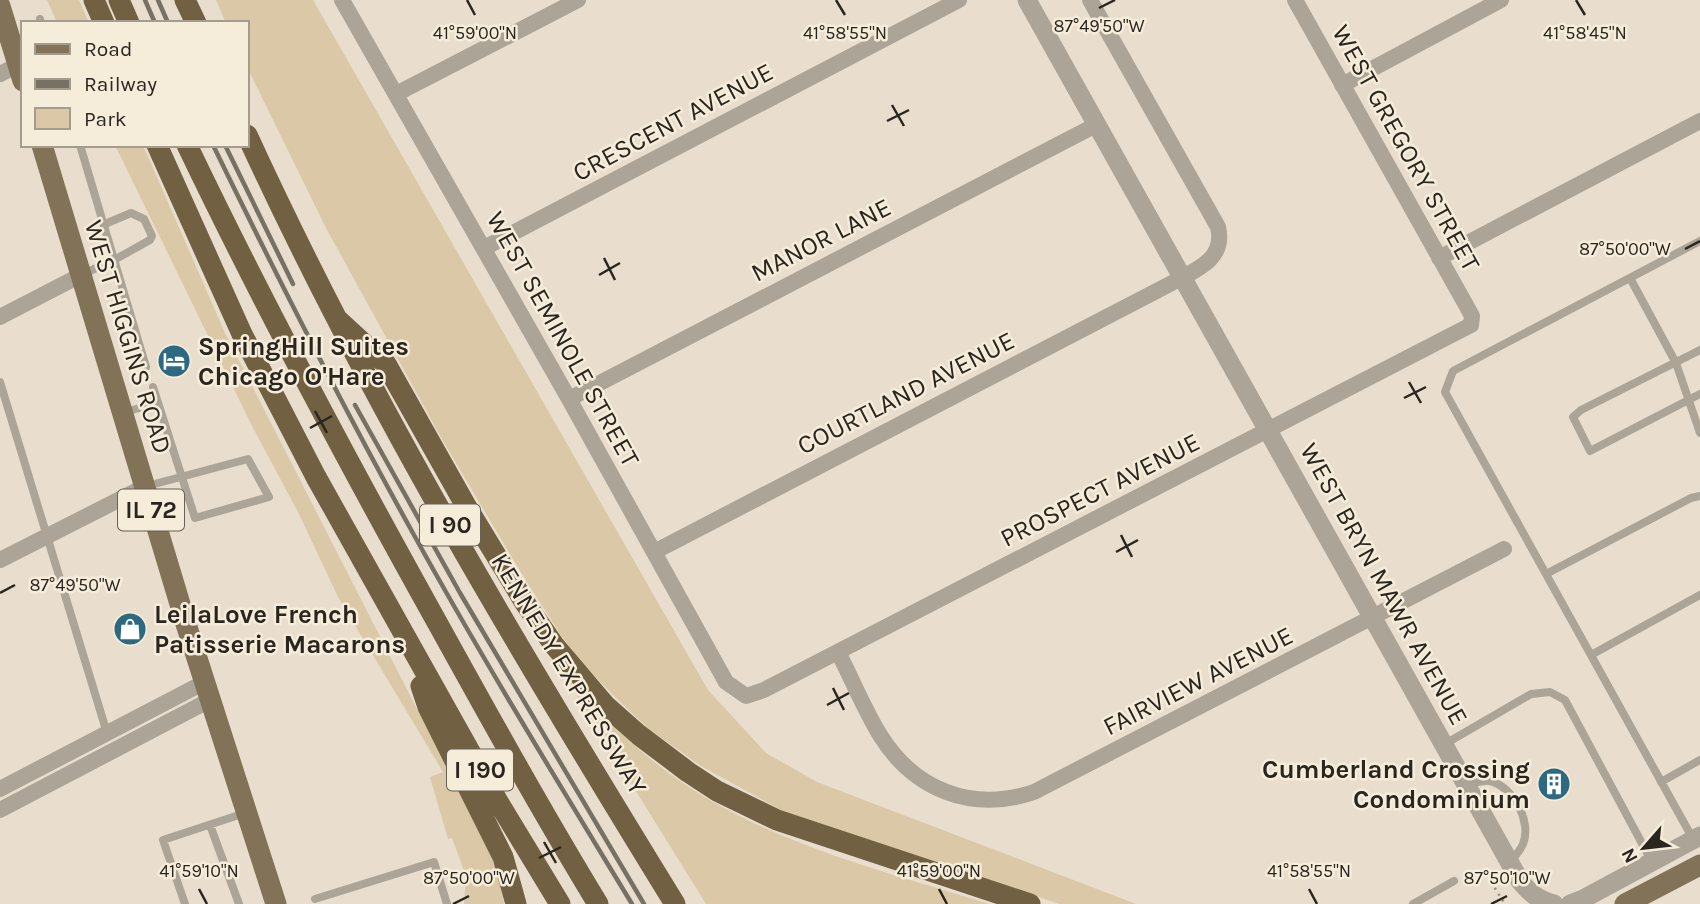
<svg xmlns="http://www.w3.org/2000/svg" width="1700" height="904" font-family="Karla,sans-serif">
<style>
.green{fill:#dac8a7}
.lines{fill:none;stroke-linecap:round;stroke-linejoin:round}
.path{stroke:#938c7f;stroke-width:2.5;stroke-dasharray:2 5;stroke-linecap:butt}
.service{stroke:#aca496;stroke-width:8}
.minor{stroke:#aca496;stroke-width:16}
.tertiary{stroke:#aca496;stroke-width:19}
.primary{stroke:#817258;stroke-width:21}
.motorway{stroke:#716042;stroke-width:21}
.rail{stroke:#777065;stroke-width:4.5}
.ticks{fill:none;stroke:#2a261f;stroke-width:2.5}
.labels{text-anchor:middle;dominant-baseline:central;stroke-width:5;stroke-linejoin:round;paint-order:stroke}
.shield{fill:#f6ecda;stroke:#676157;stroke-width:2}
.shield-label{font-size:24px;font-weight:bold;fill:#2a261f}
.street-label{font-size:26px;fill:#2a261f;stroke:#f6ecda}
.poi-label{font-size:26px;font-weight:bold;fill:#2a261f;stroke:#f6ecda;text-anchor:start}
.ticks-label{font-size:18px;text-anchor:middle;fill:#2a261f;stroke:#f6ecda;stroke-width:5;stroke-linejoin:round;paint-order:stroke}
</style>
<rect width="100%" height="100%" fill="#e9decd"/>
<path class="green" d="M47,0H79L89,23H57Z
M216,0H313L708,690L766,753L817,782L1136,904H1060L796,818L701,766L649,729L616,698L583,664L560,634L520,571L443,441L326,228L247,67V23H226Z
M115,145H143L225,333L490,852L499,879L504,904H464L466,876L452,838L448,839L430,777L443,772L338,597L299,514L253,428Z
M562,672C595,708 630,745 670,774C763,842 880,870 989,904H706Z"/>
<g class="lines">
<path class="path" d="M1491,882L1505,904"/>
<path class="service" d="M40,19L41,23
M80,145L146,367
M81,275L114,260L150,240L152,236L144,219L131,213L105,224
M1630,278L1676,363L1700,433
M1700,350L1581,410L1573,417L1590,451L1700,394
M0,382L107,733
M125,412L157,403
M147,486L248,459L269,497L195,518L153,387
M1546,574L1691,498L1700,496
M1591,655L1700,595
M1445,744L1531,694L1550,692L1565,700L1652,862
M1661,782L1700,760
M1468,784C1475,783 1484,780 1490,781C1514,787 1532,822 1523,844C1520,851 1514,857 1510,863
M210,825L239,904
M1693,839L1445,392L1453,371L1700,241
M315,899L434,862L447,904
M185,904L163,840L245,813
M1413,904L1454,881"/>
<path class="minor" d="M342,0L569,399L726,682L746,696L764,690L1471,325L1472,316L1466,305L1295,0
M0,74L18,65
M1342,85L1501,0
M396,94L578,0
M484,248L959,0
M1439,258L1700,121
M0,317L81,275
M569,399L1096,125
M654,552L1170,284C1195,270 1226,260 1218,227L1090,0
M0,560L144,487
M838,652C852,679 864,709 880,735C914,790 972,813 1034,792L1504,549
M0,789L205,682
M0,810L210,700"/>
<path class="tertiary" d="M1027,0L1520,881C1530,893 1538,900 1554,904
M1570,904L1583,899L1700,836"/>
<path class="primary" d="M0,6L23,81
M42,145L186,624L276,904
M1625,904L1700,865"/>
<path class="motorway" d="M94,0L104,23
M119,0L129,23
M185,0L196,23
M247,135C369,401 521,654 675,904
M157,145L242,334L316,477L497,800L560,904
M187,145C265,308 350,466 438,624C490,718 542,812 598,904
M337,319L386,364L466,506L525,603L554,645L605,705L639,735L688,772L717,791L777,820L1030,904
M421,686L428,707L503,857L516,904"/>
<path class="rail" d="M145,0L155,23
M158,0L168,23
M213,145C277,277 343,407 414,535C483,660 558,782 632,904
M225,145L293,284
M355,405L460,593L644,904"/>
</g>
<path class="ticks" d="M467,0L475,15M836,0L845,15M1576,0L1585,15M1099,8L1115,0M892,105L904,126M887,121L909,110M1685,249L1700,241M604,258L615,280M599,275L620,263M1409,382L1421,403M1404,398L1426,387M315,411L327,433M310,428L332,416M1121,535L1132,557M1116,552L1138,540M0,593L15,585M833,688L844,710M827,705L849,693M544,842L556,863M539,858L561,847M199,889L207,904M939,889L947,904M1309,889L1317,904M453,904L469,896M1491,904L1507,896"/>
<defs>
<symbol id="hotel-disc" viewBox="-11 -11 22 22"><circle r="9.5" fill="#2d6a81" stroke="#f6ecda"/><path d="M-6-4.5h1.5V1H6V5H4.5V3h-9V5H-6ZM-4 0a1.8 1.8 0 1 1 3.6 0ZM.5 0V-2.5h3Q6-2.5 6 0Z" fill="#fff"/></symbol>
<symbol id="shop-disc" viewBox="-11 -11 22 22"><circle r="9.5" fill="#2d6a81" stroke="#f6ecda"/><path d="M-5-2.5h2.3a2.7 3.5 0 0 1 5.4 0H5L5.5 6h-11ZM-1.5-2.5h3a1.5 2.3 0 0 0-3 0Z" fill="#fff"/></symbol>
<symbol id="building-disc" viewBox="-11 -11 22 22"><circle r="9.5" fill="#2d6a81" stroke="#f6ecda"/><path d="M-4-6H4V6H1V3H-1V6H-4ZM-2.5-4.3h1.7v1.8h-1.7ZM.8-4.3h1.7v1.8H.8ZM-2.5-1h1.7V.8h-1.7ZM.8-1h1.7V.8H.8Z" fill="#fff"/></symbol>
</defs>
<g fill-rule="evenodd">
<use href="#hotel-disc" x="155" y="342" width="38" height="38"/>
<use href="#shop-disc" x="111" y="610" width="38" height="38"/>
<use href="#building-disc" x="1535" y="765" width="38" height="38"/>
</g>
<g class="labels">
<g class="shield">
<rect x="118" y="489.5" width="66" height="41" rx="5"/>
<rect x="420" y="504.5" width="60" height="41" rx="5"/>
<rect x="447" y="749.5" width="66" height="41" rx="5"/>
</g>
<g class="shield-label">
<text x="151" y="510">IL 72</text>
<text x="450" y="525">I 90</text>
<text x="480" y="770">I 190</text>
</g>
<g class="street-label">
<text transform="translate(673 122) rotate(-28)">CRESCENT AVENUE</text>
<text transform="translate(1406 148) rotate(61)">WEST GREGORY STREET</text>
<text transform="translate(821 240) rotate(-27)">MANOR LANE</text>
<text transform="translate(128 337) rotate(73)">WEST HIGGINS ROAD</text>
<text transform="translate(563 339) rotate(61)">WEST SEMINOLE STREET</text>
<text transform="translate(906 393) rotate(-27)">COURTLAND AVENUE</text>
<text transform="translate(1100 490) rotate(-27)">PROSPECT AVENUE</text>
<text transform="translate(1384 584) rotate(61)">WEST BRYN MAWR AVENUE</text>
<text transform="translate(569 674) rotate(59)">KENNEDY EXPRESSWAY</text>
<text transform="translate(1198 681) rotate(-27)">FAIRVIEW AVENUE</text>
</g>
<g class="poi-label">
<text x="198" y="346">SpringHill Suites<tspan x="198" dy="30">Chicago O'Hare</tspan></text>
<text x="154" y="614">LeilaLove French<tspan x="154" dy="30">Patisserie Macarons</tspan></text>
<text x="1530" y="769" text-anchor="end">Cumberland Crossing<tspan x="1530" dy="30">Condominium</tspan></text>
</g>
</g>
<g class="ticks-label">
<text x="1099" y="32">87°49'50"W</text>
<text x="475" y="39">41°59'00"N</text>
<text x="845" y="39">41°58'55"N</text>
<text x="1585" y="39">41°58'45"N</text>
<text x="1625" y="255">87°50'00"W</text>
<text x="75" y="591">87°49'50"W</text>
<text x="199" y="877">41°59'10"N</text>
<text x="939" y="877">41°59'00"N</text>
<text x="1309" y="877">41°58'55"N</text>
<text x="469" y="884">87°50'00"W</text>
<text x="1507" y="884">87°50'10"W</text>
</g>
<rect x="21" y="21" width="228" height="126" fill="#f6ecda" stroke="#a49d8f" stroke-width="2"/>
<rect x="35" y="44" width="35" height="10" fill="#817258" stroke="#a49d8f" stroke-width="2"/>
<text x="84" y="56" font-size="21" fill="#2a261f">Road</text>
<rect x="35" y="79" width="35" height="10" fill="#777065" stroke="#a49d8f" stroke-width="2"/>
<text x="84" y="91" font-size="21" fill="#2a261f">Railway</text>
<rect x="35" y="108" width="35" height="21" fill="#dac8a7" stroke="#a49d8f" stroke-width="2"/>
<text x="84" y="126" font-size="21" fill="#2a261f">Park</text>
<g transform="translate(1644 848) rotate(242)" stroke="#f6ecda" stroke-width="5" paint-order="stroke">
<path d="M0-5L12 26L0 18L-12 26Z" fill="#2a261f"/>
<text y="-10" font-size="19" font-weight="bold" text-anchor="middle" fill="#2a261f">N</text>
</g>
</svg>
